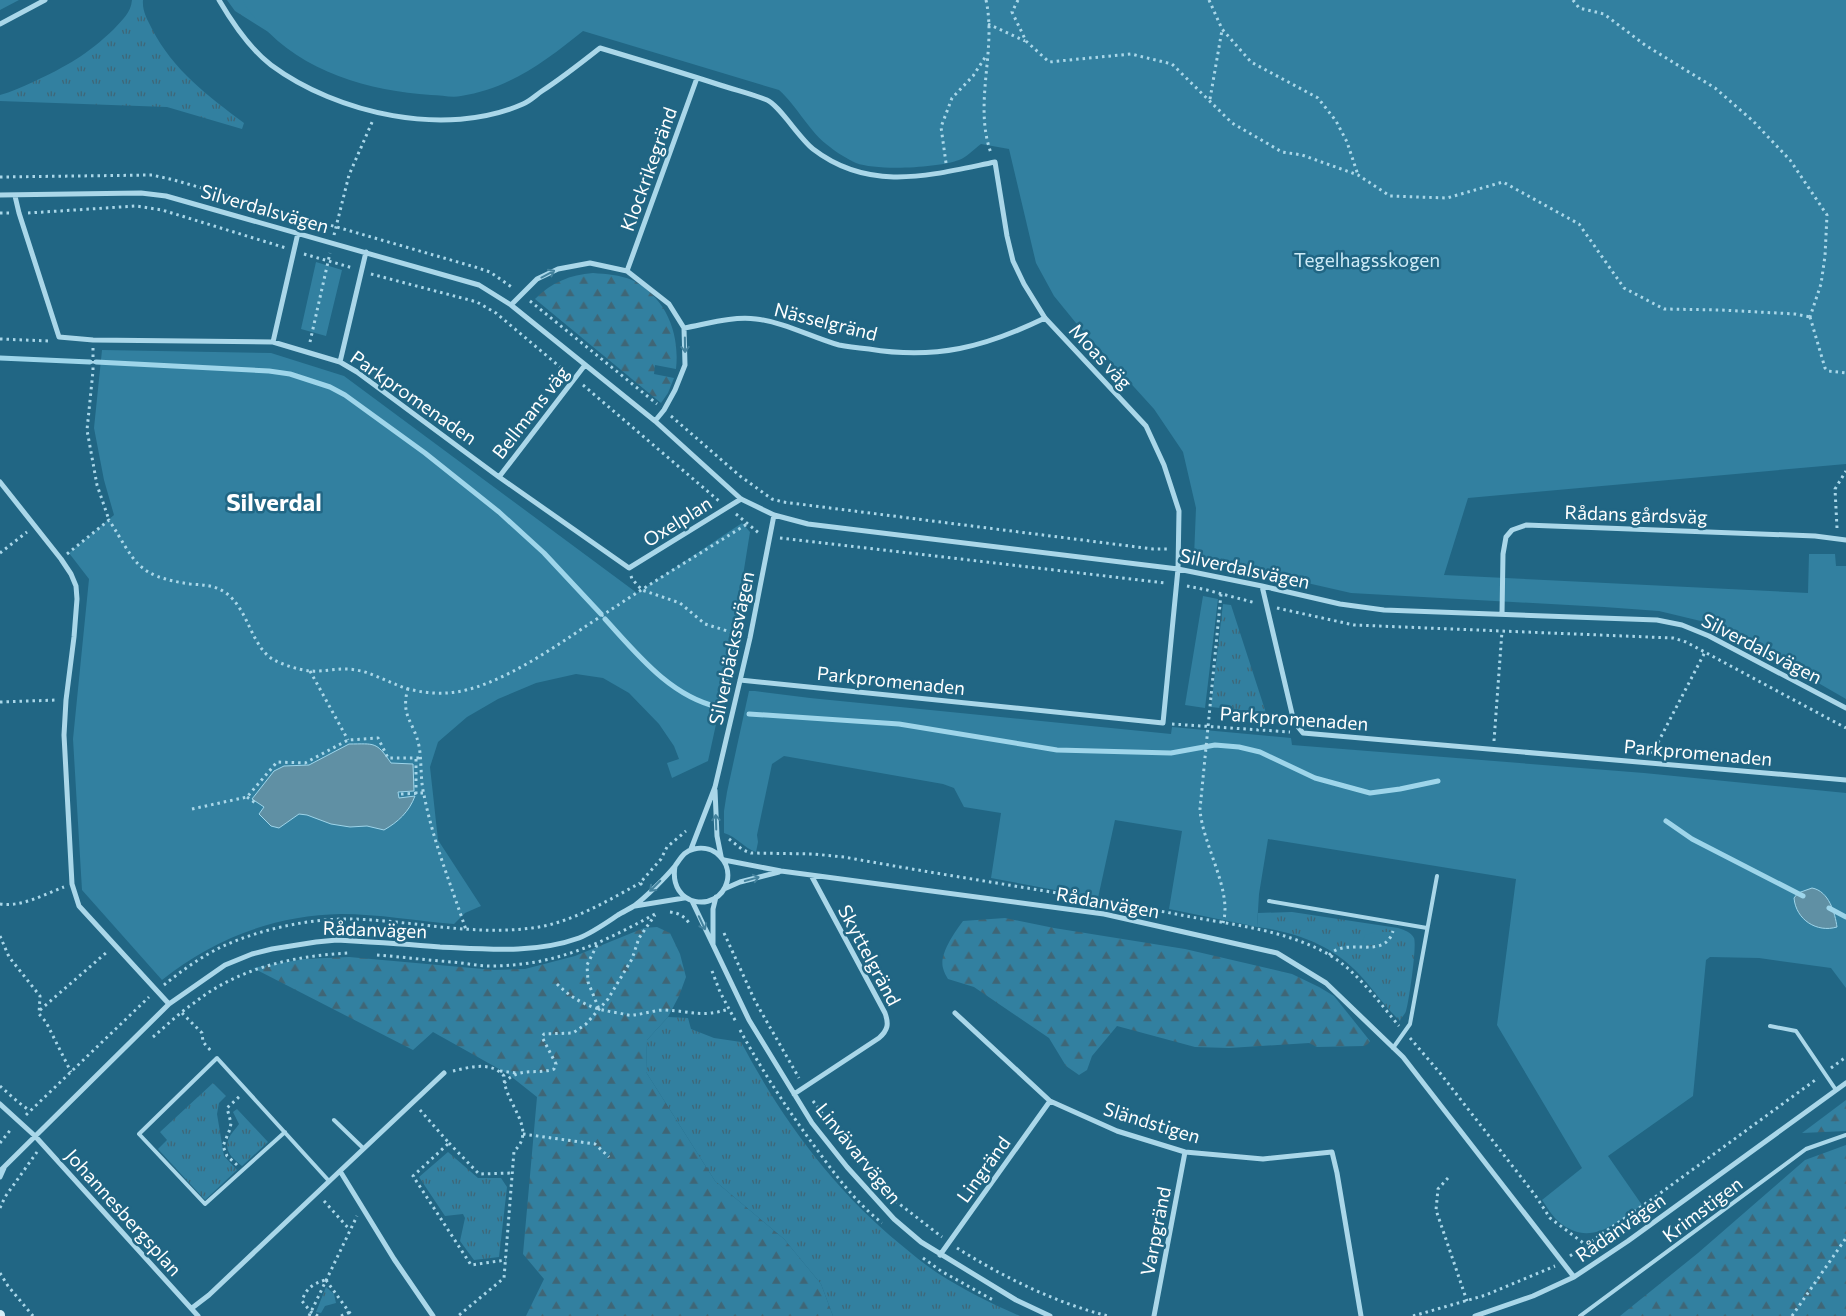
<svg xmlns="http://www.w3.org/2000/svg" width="1846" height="1316" font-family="Commissioner,sans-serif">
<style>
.grass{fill:url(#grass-tufts)}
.forest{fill:url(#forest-firs)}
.green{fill:#3280a0}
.water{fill:#6090a4;stroke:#9ed5ea}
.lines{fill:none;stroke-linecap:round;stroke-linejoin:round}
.stream{stroke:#9ed5ea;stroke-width:5}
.path{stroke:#aad7e9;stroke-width:3;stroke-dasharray:2.5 4;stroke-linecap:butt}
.lane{stroke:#aad7e9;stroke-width:4}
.street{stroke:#aad7e9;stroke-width:5}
.secondary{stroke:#d4edf7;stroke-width:10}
.oneway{stroke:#43829d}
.labels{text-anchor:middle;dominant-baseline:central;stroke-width:5;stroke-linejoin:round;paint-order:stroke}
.street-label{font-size:19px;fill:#fff;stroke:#216684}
.park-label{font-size:19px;fill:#ceebf7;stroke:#216684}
.district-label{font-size:24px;font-weight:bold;fill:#fff;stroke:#216684}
</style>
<defs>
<pattern id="grass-tufts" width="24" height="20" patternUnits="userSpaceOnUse" patternTransform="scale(1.25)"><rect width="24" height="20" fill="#3280a0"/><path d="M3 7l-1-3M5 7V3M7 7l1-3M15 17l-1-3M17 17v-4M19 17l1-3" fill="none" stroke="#3f6676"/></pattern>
<pattern id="forest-firs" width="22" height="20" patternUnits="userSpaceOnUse" patternTransform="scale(1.25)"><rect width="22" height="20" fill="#3280a0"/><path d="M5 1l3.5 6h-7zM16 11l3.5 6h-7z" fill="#3f6676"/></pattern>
</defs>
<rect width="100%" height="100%" fill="#216684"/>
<path class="grass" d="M132,0H143C142,11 147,19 152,29C173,70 208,96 244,123L242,129L167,107L0,101V95C11,92 22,87 33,82C67,66 87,55 114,29C122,20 131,13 132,0Z
M1223,604L1231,605L1266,713L1211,707Z
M1292,912L1398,928C1404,930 1411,932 1414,938C1417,945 1409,1002 1406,1011C1405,1014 1401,1018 1400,1021C1385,1007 1373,989 1359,974C1332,945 1296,932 1257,927L1258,913Z
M668,1017L688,1018L691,1029L714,1038L741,1042C781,1118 833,1189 900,1244C912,1254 925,1265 939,1274C964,1290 992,1304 1020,1316H833L821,1284L784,1239L715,1181L646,1072L647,1040Z
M213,1083L226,1096L219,1103L217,1114L224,1156L237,1170L205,1200L158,1149L167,1140L160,1132Z
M237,1109L268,1142L242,1166C233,1159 223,1151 229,1138C231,1133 236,1129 239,1124L233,1112Z
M448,1152L478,1178H501L507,1187L499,1257L474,1260L460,1241L465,1218L463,1214L445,1216L419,1177Z
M326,1287L334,1294L336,1303L325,1306L321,1313L316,1312Z"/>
<path class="forest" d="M227,0H297L270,33L235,11Z
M593,273C606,274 620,275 632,280C666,297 680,333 676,369L655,365L654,374L674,378L668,393L661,403L535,299C552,282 570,275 593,273Z
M1005,918L1054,928L1185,949L1292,974L1319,987L1334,996L1370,1041L1368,1044L1364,1046L1317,1047L1309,1043L1229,1048L1195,1047L1117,1026L1092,1056L1087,1070L1079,1075L1066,1066L1049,1038L974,987L948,979C946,976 944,972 943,968C939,954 955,932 963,921Z
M657,927L670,933L680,954L686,977L679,996L668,1017L647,1040L646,1072L715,1181L784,1239L821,1284L833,1316H526L544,1279L523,1254L537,1097L508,1074L433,1032L413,1050L253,968L304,959L349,957L494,970L525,969L575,956L644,928Z
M1846,1100V1131L1802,1133Z
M1846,1145V1316H1620L1698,1253L1805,1160Z"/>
<path class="green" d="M0,0H19L0,10Z
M243,0H1846V464L1468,498L1444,575L1808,593L1809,554H1835L1836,566H1846V699L1751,644L1709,623L1659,611L1604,607L1351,593L1194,557L1196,508L1183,452L1154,409L1076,323L1054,296L1036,263L1009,149L981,144C974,149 967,157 959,160C938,168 877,171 856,163C848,159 837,153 830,147C809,132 798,107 779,90L583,31C547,60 509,89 461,96C452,98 441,95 431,95C370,91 302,72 261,24C254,17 247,10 243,0Z
M316,262L342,270L326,336L301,329Z
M102,350L271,353L344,376L637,593L742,523L750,532L728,669L708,761L672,778L667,763L679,759L674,746L659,724L629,693L603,678L576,674L536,683L498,699L467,717L438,742L430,767L438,840L481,906L465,913L454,924C417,921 378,914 341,914C275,915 213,939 162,980L82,890L73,739L89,579L69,553L114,515L104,480L94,428Z
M1203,596L1218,599L1205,708L1185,705Z
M749,691H755L810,698L1171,734L1172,727L1291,738L1292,745L1644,773L1846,793V988L1831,968L1759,958L1710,957L1706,960L1693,1096L1608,1156L1642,1205C1616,1223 1590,1248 1559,1222C1552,1216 1547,1207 1542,1200L1582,1168L1497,1025L1516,879L1268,839L1259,894L1257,927L1169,909L1182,831L1115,820L1098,898L991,878L1001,813L964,807L954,788L943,784L784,756L772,764L757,835L758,842L756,852C744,848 737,837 724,833V811L727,792Z
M1375,932H1391C1384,944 1375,947 1361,944L1365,935Z"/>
<path class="water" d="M349,744C375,744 376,741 391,763L413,764L414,791L398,792L399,798L415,796C409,812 398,822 384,830L367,826L350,827L331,824L307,815L299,814L279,828L271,826L259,814L264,807L252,799L274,771L284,766L309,765Z
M1812,888C1829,891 1835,913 1837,927C1817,933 1796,920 1794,898L1798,893Z"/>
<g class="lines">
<path class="stream" d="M0,358L90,362
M96,362L269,371L290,374L330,387L345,395L425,453L499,512L544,553L601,614
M605,619C637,654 670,696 718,707
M749,714L899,724L1057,750L1171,753L1215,745L1239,747L1260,752L1315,778L1370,793L1400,789L1438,781
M1666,821L1692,839L1803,896
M1829,908L1846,917"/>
<path class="path" d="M986,0C997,50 973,104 991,153
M1018,0L1012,12L1026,41L1049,62L1131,54L1172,64L1232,123L1282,152L1302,155L1358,175L1390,196L1447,198L1503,182L1579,224L1624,288L1664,309L1721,310L1795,314L1810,317
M1209,0L1222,29L1251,62L1318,98L1336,121L1347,142L1358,175
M1573,0L1579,8L1604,14L1645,45L1715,88L1753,121L1790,160L1827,215L1825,256L1821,284L1810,317
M988,24L1025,41
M1210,99L1222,30
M946,163L941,127L952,98L973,76L986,56
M0,177L152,175L174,180L475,267L490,272L513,288
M0,213H9
M28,213L136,206L162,210L286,248
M334,235L349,175L373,120
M304,254L353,268
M371,274L477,302L496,313L566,372
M530,301L657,404
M1810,317L1825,368L1828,371L1846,373
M0,339L49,341
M310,342L330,253
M93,348V371L87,430L97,485L109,520
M583,385L719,501
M671,416L740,476L772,499L783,502L1153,549H1167L1168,547
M736,514L760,534
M1837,528L1835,489L1846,471
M780,538L1166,583
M0,553L27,532
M67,554L109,520C136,562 135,576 190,584C203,585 215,585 226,593C249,610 251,647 274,660C284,665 299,670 310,671C325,672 340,667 356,670C369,672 382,679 395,684C410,691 430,694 447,693C499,690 565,639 609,611C654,581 701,553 747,524
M631,576L632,579L642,590L680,603L705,624L737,634
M1187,586L1207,590L1256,603
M1221,594L1200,809C1202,844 1233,891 1223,923
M1277,608L1354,625L1673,638L1686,642L1846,728
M310,671L348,740
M727,682L736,634
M408,688C400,717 414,721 419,746C422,762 420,779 424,795C433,841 451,885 466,930
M0,702L57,700
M1172,724L1290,732
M1494,741L1502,631
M1652,754L1705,652
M401,794L423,793
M416,794V759
M247,797L257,804
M192,809L247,797L277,762L305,763L348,740L378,738L388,758H421
M729,839L743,850L751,853L813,854L844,857C958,878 1073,894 1186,916C1234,925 1285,930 1328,954C1357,971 1378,1001 1399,1026
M642,885L640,883L661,859L667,847L686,831
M0,904C22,907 43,895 64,887
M670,912C679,913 684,916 689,923
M724,933L755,1001L799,1078
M0,936L9,957L40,996L39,1014L46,1022L71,1072
M597,945L587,965L588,982L599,1009
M377,955C402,957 427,960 452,962C465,963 478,966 490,966C554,966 600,944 655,914
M1329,955C1348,936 1384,961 1393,931
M712,971L720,992L736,1022
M557,984C575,1002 595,1010 619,1013C624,1014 629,1016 634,1015C644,1014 654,1010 665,1010C691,1011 701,1018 729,1009
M164,985C181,971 201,957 221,947C260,929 311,918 354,919C416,921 477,937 539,927C574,921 609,900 640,883
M40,1010L107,952
M182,1013L202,1033L203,1042L212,1052
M740,1030C764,1074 791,1115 821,1155C839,1180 858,1204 882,1223
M153,1037C166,1026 179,1013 194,1003C238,968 293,956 348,953
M1410,1038L1440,1073L1535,1195L1550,1218L1586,1245L1655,1197L1818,1078
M1831,1068L1846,1057
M453,1071C470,1067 491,1061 504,1076C503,1102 539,1129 514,1151L504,1278L458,1316
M500,1071L516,1073
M504,1083C519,1066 537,1075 554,1069L556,1064L542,1037L544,1034L573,1033L586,1024L608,999L632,959L639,938L655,915
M0,1086L18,1102L30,1111
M813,1101L860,1164
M420,1110L449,1143L413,1176L471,1265L506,1260
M26,1115L149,997
M523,1134L595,1144L609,1157
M0,1143L12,1128
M449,1143L479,1174L512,1173
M237,1165L227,1156L223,1146L230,1129L231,1123L227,1108L240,1096
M873,1177L893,1199L942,1237
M1448,1178L1438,1189L1436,1210L1467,1301
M324,1201L350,1230
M0,1208L5,1197L37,1152
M957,1248C1003,1277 1056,1303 1108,1316
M1570,1256L1586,1245
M923,1258L941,1271L993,1300
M0,1273L8,1286L33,1316
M326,1280L352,1316
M309,1316L357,1216
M318,1316L311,1312L302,1301C306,1288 313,1284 325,1280
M341,1316L350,1312
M1413,1316L1486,1295L1555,1266
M1792,1316L1846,1238"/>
<path class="lane" d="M1269,901L1427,928
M1770,1026L1796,1031L1836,1090
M1393,1048L1410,1024L1437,876
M334,1120L363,1148
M285,1132L205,1204L139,1134L217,1058L329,1181
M1580,1316L1806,1149L1846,1135"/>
<path class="street" d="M219,0C233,24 249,48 271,65C337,114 446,138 523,104C530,101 536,95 542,91C562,78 581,63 600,48C640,60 680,72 720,85C735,90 752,94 767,100C779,105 799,138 813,149C870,193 931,175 995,162L1007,236L1013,261L1024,284L1045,318L1146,426L1164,465L1179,511L1178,569L1163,723L740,680
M0,24L45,0
M0,195L141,193L166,196L479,285L511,305L655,421L741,499L774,515L808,524L1178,569L1262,586L1340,604L1384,610L1657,620L1682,625L1709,636L1846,708
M15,196L19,213L59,337L93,340L273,342L340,362L357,372L499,477L629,568L741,499
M627,271L697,78
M511,305L537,279L558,269L590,263L627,271L669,304L684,328L685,365L675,390L664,410L655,421
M684,328C707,324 732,316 756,319C784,322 811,337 839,345C849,347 859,348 869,349C936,360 985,347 1045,318
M273,342L298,233
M340,362L366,252
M499,477L585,365
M0,482L61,559L71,574L76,586L77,599L74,637L66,700L64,735L72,884L79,906L169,1004
M1262,586L1294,722L1303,733L1846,780
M1502,614L1503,554L1506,537L1512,530L1526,525L1815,536L1846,540
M715,790L717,836L721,856
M691,849L715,787L750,638L774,515
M724,860L781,871L1104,914L1277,953L1326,983L1403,1057L1574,1277L1628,1241L1846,1083
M724,889L740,882L779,872
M692,901L749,1020L812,1123L847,1167L894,1219L921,1242L1016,1300L1050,1316
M635,906L684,898
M713,944V909L716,897
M955,1013L1050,1101L1117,1131L1185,1152L1263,1159L1332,1152L1337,1173L1361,1316
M794,1094L879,1038C888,1030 889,1024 885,1013L811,875
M0,1104L35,1136L198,1316
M0,1171L169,1004L225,965L252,954L272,949L316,942L337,940C371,942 405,944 440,947C485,949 535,954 579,938C592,933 606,923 618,915C623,912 629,909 634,906C646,897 666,877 675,866C681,858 684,851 694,849C714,844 732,862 727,882C718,914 668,907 675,866
M0,1177L4,1168
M940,1255L1050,1101
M192,1308L209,1295L340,1171
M433,1316L394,1259L340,1171L444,1073
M1154,1316L1185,1152
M1475,1316L1533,1296L1574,1277"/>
<path class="secondary" d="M0,1315V1316"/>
</g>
<defs><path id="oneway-shaft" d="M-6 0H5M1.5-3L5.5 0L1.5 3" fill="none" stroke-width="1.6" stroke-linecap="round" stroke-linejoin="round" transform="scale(1.25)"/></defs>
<g class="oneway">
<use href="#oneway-shaft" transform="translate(548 274) rotate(-28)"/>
<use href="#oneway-shaft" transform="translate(685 345) rotate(89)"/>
<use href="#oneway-shaft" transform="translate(716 822) rotate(-92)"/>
<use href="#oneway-shaft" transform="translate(752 879) rotate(-15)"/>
<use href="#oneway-shaft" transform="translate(655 886) rotate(135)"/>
<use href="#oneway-shaft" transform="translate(702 923) rotate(65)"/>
</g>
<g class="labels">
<g class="street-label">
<text transform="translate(648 169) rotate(-70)">Klockrikegränd</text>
<text transform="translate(265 208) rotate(16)">Silverdalsvägen</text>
<text transform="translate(826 321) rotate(14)">Nässelgränd</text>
<text transform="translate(1101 356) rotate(47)">Moas väg</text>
<text transform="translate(414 397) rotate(35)">Parkpromenaden</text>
<text transform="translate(530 412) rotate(-52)">Bellmans väg</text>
<text transform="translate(1636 514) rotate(2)">Rådans gårdsväg</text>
<text transform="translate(677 521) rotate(-32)">Oxelplan</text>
<text transform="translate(1245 568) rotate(12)">Silverdalsvägen</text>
<text transform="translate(731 648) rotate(-78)">Silverbäckssvägen</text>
<text transform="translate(1762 648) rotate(27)">Silverdalsvägen</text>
<text transform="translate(891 680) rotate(6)">Parkpromenaden</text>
<text transform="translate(1294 718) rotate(4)">Parkpromenaden</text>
<text transform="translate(1698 752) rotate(5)">Parkpromenaden</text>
<text transform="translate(1108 902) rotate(10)">Rådanvägen</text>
<text transform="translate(375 929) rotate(2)">Rådanvägen</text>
<text transform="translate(870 955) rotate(62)">Skyttelgränd</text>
<text transform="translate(1152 1122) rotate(17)">Sländstigen</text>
<text transform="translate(859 1153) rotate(51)">Linvävarvägen</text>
<text transform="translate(983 1169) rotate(-54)">Lingränd</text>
<text transform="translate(1702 1209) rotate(-37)">Krimstigen</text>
<text transform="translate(124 1212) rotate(48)">Johannesbergsplan</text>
<text transform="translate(1620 1227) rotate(-35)">Rådanvägen</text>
<text transform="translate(1155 1231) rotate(-79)">Varpgränd</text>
</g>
<g class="park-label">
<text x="1367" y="259">Tegelhagsskogen</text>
</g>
<g class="district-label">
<text x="274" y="501">Silverdal</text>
</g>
</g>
</svg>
